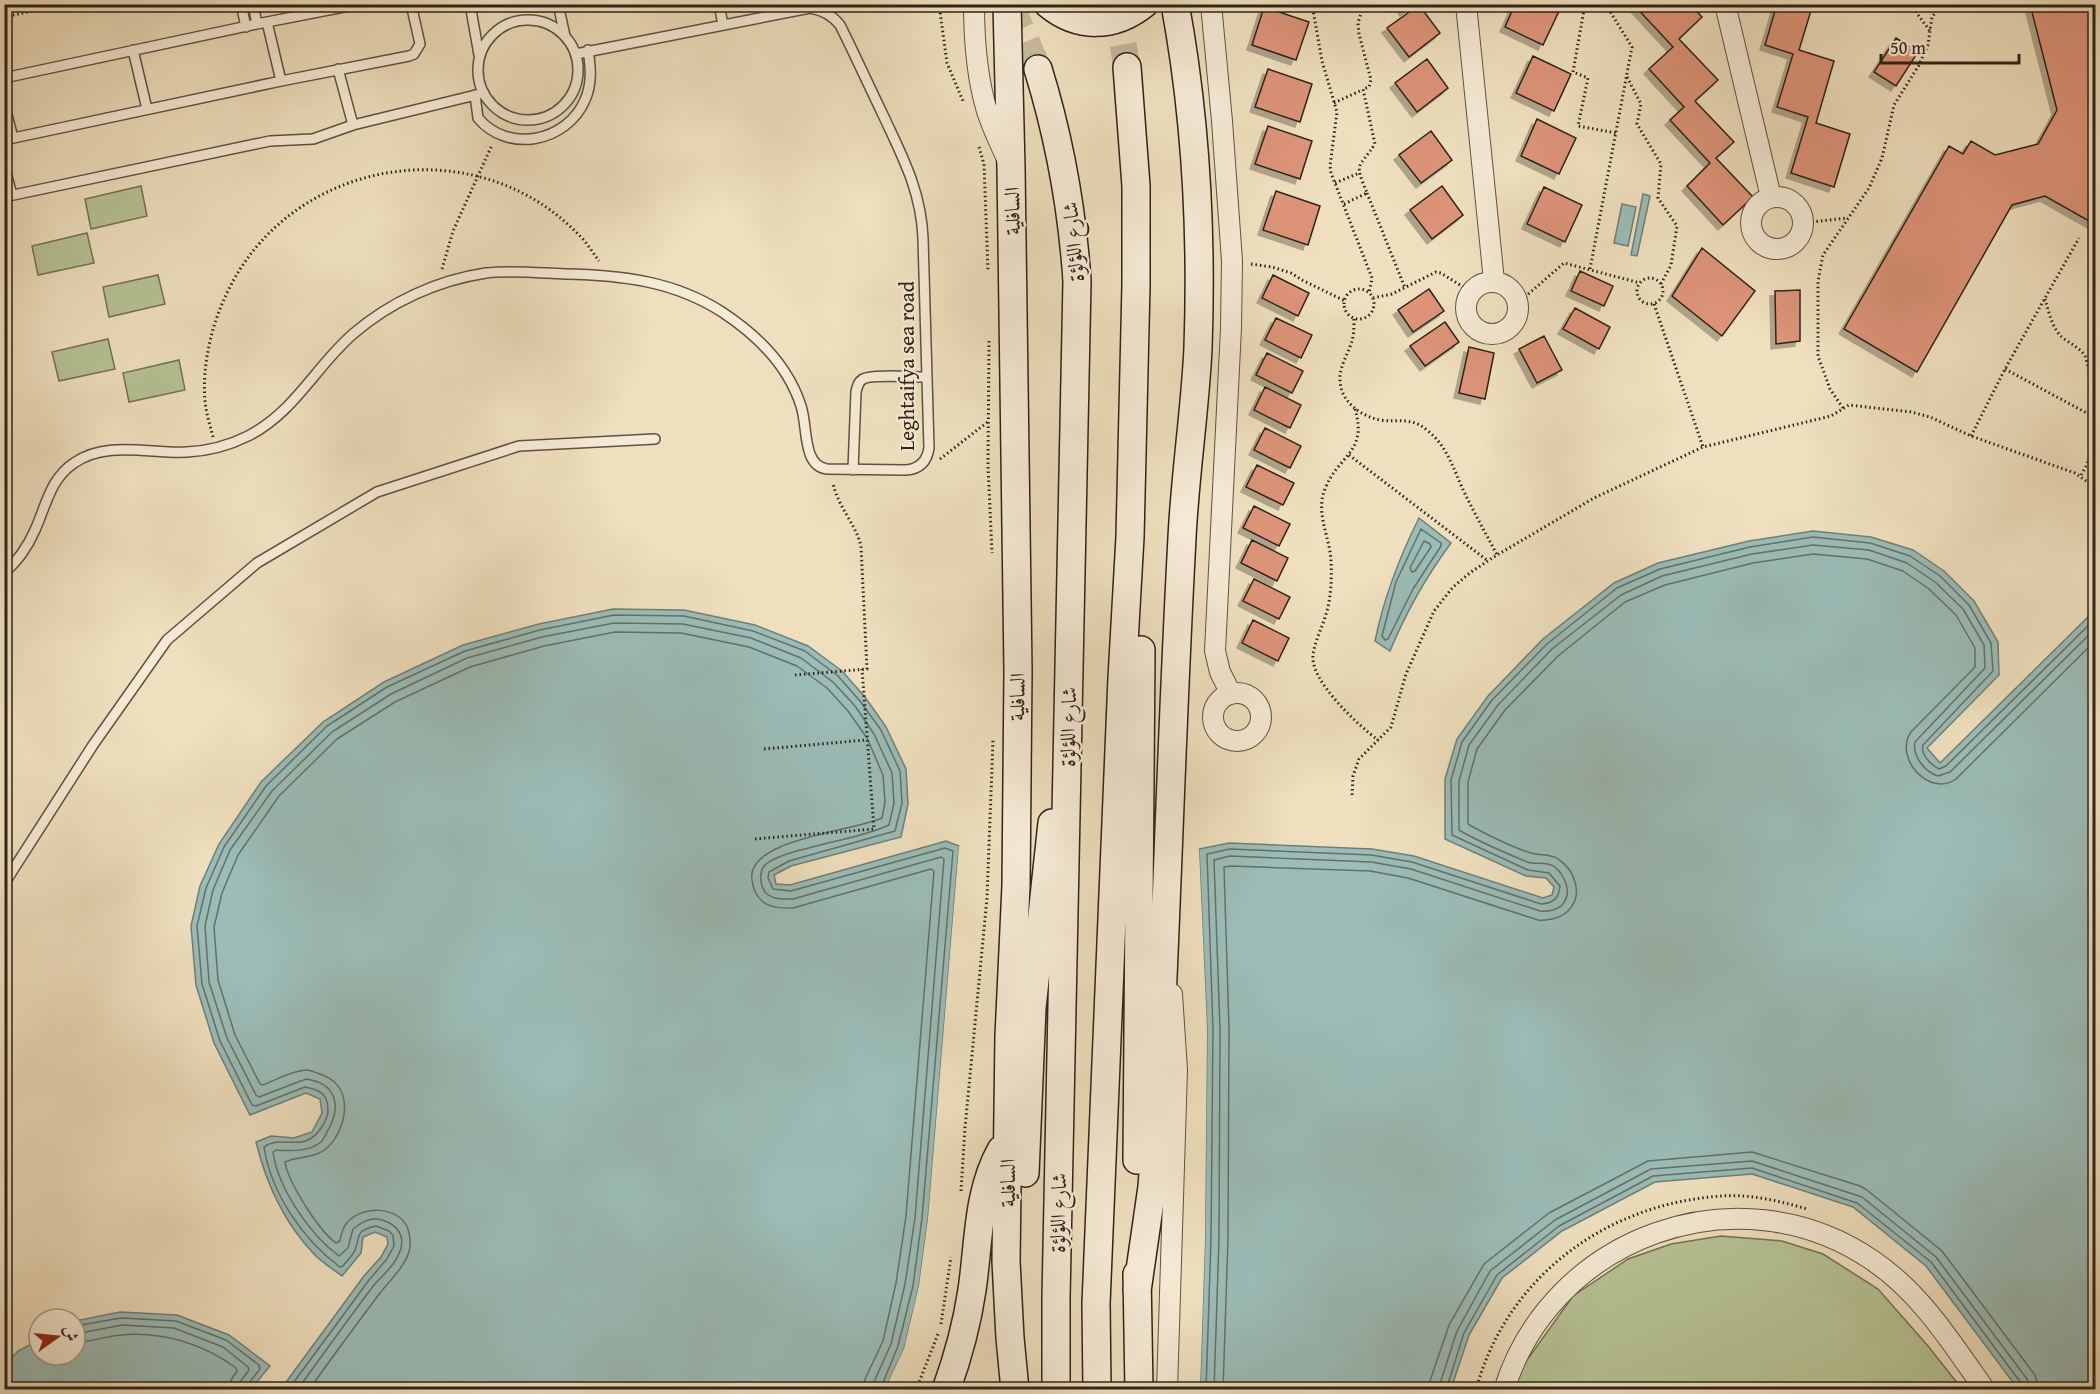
<svg xmlns="http://www.w3.org/2000/svg" width="2100" height="1394" font-family="'Gentium Book Plus',Amiri,serif">
<style>
.green{fill:#b6c294;stroke:#727256;stroke-width:1.5}
.water{fill:#9bbcb7;stroke:#6f7f78;stroke-width:1.5}
.pier{fill:#efdfbe}
.lines{fill:none;stroke-linecap:round;stroke-linejoin:round}
.shore{stroke:#647068;stroke-width:1.5}
.building{fill:#dd9479;stroke:#2e2319;stroke-width:1.5;filter:url(#shadow)}
.secondary-tunnel{stroke:#c8b99d;stroke-width:27;stroke-dasharray:27 14;stroke-linecap:butt}
.lane-casing{stroke:#5e5242;stroke-width:12}
.street-casing{stroke:#5e5242;stroke-width:22}
.secondary-casing{stroke:#2e2319;stroke-width:30}
.path{stroke:#2e2319;stroke-width:3;stroke-dasharray:1.5 3;stroke-linecap:butt}
.lane{stroke:#f5ead5;stroke-width:9}
.street{stroke:#f5ead5;stroke-width:20}
.secondary{stroke:#f5ead5;stroke-width:27}
.labels{text-anchor:middle;dominant-baseline:central;stroke-width:4.5;stroke-linejoin:round;paint-order:stroke}
.street-label{font-size:21px;fill:#2e2319;stroke:#f5ead5}
</style>
<defs>
<filter id="shadow"><feDropShadow dx="-5" dy="5" stdDeviation="0" flood-color="#0004"/></filter>
</defs>
<rect width="100%" height="100%" fill="#efdfbe"/>
<filter id="stains"><feTurbulence type="fractalNoise" baseFrequency=".00333" numOctaves="4"/><feColorMatrix values="0 0 0 0 .2 0 0 0 0 .09 0 0 0 0 .02 0 0 0 .5 -.17"/></filter>
<radialGradient id="worn" r=".72"><stop offset=".6" stop-color="#630" stop-opacity="0"/><stop offset="1" stop-color="#630" stop-opacity=".3"/></radialGradient>
<path class="green" d="M141,186L147,216L91,229L85,199Z
M87,233L94,263L38,275L32,246Z
M158,275L165,304L109,317L103,287Z
M108,339L115,369L59,381L52,352Z
M179,360L185,390L129,402L123,373Z
M1721,1236L1782,1241L1823,1254L1878,1289L1928,1346L1962,1389L1514,1390L1517,1374L1573,1296L1628,1259L1671,1244Z"/>
<path class="water" d="M1643,194L1650,196L1637,256L1631,255Z
M1622,204L1636,207L1628,246L1614,243Z
M1419,518L1451,543C1426,577 1406,612 1390,651L1375,641C1384,597 1399,558 1419,518Z
M1813,531L1871,537L1913,550L1944,571L1974,601L1998,642L1999,675L1927,748L1940,763L2095,610V1389H2018L1926,1266L1853,1207L1752,1174L1655,1182L1562,1231L1502,1278L1469,1335L1451,1389H1200L1205,1239L1207,1029L1199,849L1229,843L1372,849L1414,856L1543,898L1552,895L1554,887L1546,878L1526,876L1445,839V779L1457,739L1488,696L1543,639L1614,583L1658,563L1749,541Z
M613,609L684,610L755,625L808,646L842,671L865,697L886,727L906,769L908,804L901,837L791,866L774,875L776,884L790,885L946,841L959,846L928,1219L919,1286L904,1349L885,1389H281L364,1276L381,1257L388,1244L387,1237L375,1232L363,1237L361,1253L342,1276C333,1269 321,1262 313,1253C284,1222 266,1183 256,1142L271,1136L294,1138L312,1132L322,1113L320,1099L306,1093L250,1115L214,1043L196,985L191,926L200,886L219,844L261,782L323,722L384,682L463,645L539,624Z
M120,1312L177,1315L229,1335L270,1366L251,1389H5V1364L18,1351L39,1340V1355H75V1321Z"/>
<path class="pier" d="M959,846H962L931,1220L922,1287L907,1349L889,1390L885,1389L904,1349L919,1286L928,1219Z
M1196,849H1199L1207,1029L1205,1239L1200,1390L1197,1389L1202,1239L1204,1029Z"/>
<g class="lines">
<path class="shore" d="M1421,529L1441,543V546L1413,589L1388,639L1385,640L1382,636L1396,582Z
M1424,541L1430,544L1431,547L1415,571L1412,572L1410,568Z
M75,1326L121,1318L176,1321L226,1340L259,1365L260,1369L248,1384L247,1390
M75,1334L122,1325L174,1328L223,1347L248,1367L249,1370L240,1382L239,1390
M75,1343C91,1342 106,1336 121,1335C162,1331 204,1344 236,1368L237,1371L231,1380L230,1390
M288,1390L369,1280L387,1259L394,1246L393,1235L389,1231L376,1226C355,1231 361,1234 355,1250C353,1255 347,1261 343,1266L340,1267C303,1240 271,1193 264,1147C283,1133 305,1156 323,1125C328,1116 329,1112 327,1102C325,1092 315,1089 305,1087L256,1106L252,1105L220,1041L202,984L197,926L206,888L224,847L266,786L327,726L387,687L465,651L540,630L614,615L684,616L753,631L805,651L838,676L860,701L881,730L900,771L902,803L895,831L789,861L769,872L768,878L773,889L791,891L945,848L953,851L922,1218L913,1286L898,1346L880,1390
M297,1390C323,1355 348,1319 374,1285C384,1274 397,1263 401,1248C405,1232 393,1222 378,1219C370,1217 359,1224 353,1229L348,1248L339,1256C310,1235 278,1188 273,1152L276,1150C290,1151 309,1152 321,1142C324,1139 326,1134 328,1130C342,1106 336,1083 306,1079L259,1097L256,1095L227,1038L209,982L205,926L213,890L230,850L272,791L332,732L391,694L467,658L542,637L614,623L683,624L751,638L801,658L833,682L855,706L874,734L892,773L894,803L889,825C863,837 832,841 805,849C792,852 777,856 766,864C758,871 760,886 766,893C773,900 785,899 793,899L941,857L944,859L915,1218L905,1284L891,1344L874,1382L873,1390
M309,1390C332,1357 356,1325 380,1293C390,1280 403,1269 409,1252C411,1245 410,1236 408,1229C399,1205 360,1205 346,1224C342,1229 341,1235 340,1241L336,1243C319,1231 288,1182 285,1162C296,1156 316,1159 328,1147C347,1128 354,1089 325,1076C319,1074 314,1071 307,1070C293,1070 276,1080 263,1085L260,1084L235,1035L218,980L214,927L222,893L238,855L279,796L337,739L395,702L470,667L544,646L615,632L681,633L749,647L797,666L827,688L848,711L867,738L883,775L885,802L882,818C855,831 745,839 752,880C753,888 756,896 762,901C770,908 782,908 793,908L931,869L934,871L906,1216L896,1283L883,1341L865,1379L864,1390
M1206,1390L1211,1239L1213,1029L1207,854L1230,849L1371,855L1412,862L1541,904C1554,903 1559,898 1560,886L1549,873L1528,870L1452,835L1451,780L1462,742L1492,700L1547,644L1617,588L1660,569L1750,547L1813,537L1870,543L1910,556L1940,576L1969,605L1991,643L1993,671L1923,745C1920,754 1931,765 1939,769L1946,766L2096,618
M1214,1390L1219,1239L1220,1029L1214,860L1230,856L1371,862L1411,869L1540,911C1547,912 1557,910 1562,905C1573,893 1565,876 1555,867C1547,861 1536,865 1527,862C1508,854 1477,841 1459,830V781L1469,745L1498,705L1552,649L1621,595L1662,576L1752,554L1813,545L1869,550L1907,563L1935,582L1963,609L1984,645L1985,668L1915,742C1912,756 1925,772 1938,776L1950,772L2096,628
M1223,1390L1228,1239L1229,1029L1224,867L1231,866L1370,871L1408,878L1538,920C1548,921 1561,918 1568,911C1584,895 1575,870 1558,859C1550,853 1540,856 1531,853C1516,849 1481,832 1468,824V782L1477,749L1505,710L1558,656L1625,602L1665,585L1753,563L1813,554L1867,559L1903,571L1929,589L1956,615L1975,648V667L1911,732C1893,758 1930,798 1956,779L2096,640
M1429,1390L1430,1381L1449,1325L1484,1264L1549,1213L1648,1161L1752,1152L1860,1186L1867,1190L1942,1251L2035,1375L2039,1390
M1438,1390L1457,1331L1490,1271L1555,1220L1651,1169L1752,1161L1862,1197L1936,1257L2027,1379L2030,1390
M1446,1390L1464,1333L1497,1275L1559,1226L1653,1176L1752,1168L1857,1203L1931,1262L2021,1383L2023,1390"/>
</g>
<path class="building" d="M1272,4H1292L1290,11Z
M1400,4H1414L1405,11Z
M1515,4H1551L1560,9L1543,45L1505,27Z
M1633,4H1690L1702,17L1679,39L1718,80L1695,101L1734,142L1716,158L1753,197L1723,225L1687,186L1710,163L1670,120L1684,107L1649,69L1673,47Z
M1777,4H1813L1799,50L1834,61L1816,123L1850,134L1834,187L1791,173L1808,117L1777,107L1793,54L1765,45Z
M2044,4H2096V225L2045,196L2012,205L1917,372L1844,329L1949,146L1963,154L1971,141L1995,155L2038,144L2057,110L2031,8Z
M1419,5L1440,33L1409,57L1387,28Z
M1264,7L1309,22L1296,60L1252,45Z
M1896,38L1918,52L1896,86L1874,72Z
M1533,56L1571,74L1554,111L1516,93Z
M1427,59L1448,88L1417,112L1395,83Z
M1268,69L1312,84L1300,122L1255,107Z
M1537,119L1576,138L1559,174L1521,156Z
M1268,126L1312,141L1300,179L1255,164Z
M1431,131L1452,160L1421,183L1399,155Z
M1442,186L1463,215L1432,239L1410,210Z
M1544,187L1582,205L1565,242L1527,224Z
M1276,191L1320,206L1308,245L1263,230Z
M1702,248L1755,291L1722,336L1672,296Z
M1580,271L1613,286L1604,306L1571,291Z
M1273,275L1309,293L1298,316L1262,298Z
M1429,289L1444,311L1413,332L1398,310Z
M1800,290V341L1776,344L1775,291Z
M1575,308L1610,327L1599,349L1563,329Z
M1276,318L1312,335L1301,358L1265,340Z
M1445,322L1459,342L1425,366L1410,346Z
M1544,336L1562,370L1537,383L1519,349Z
M1469,347L1494,353L1485,399L1459,393Z
M1267,353L1303,371L1292,393L1256,375Z
M1265,387L1301,405L1290,428L1254,410Z
M1265,428L1301,446L1290,468L1254,450Z
M1257,465L1294,483L1283,505L1246,487Z
M1254,506L1290,524L1279,546L1243,528Z
M1252,540L1288,558L1277,581L1241,563Z
M1254,579L1290,597L1279,619L1243,601Z
M1253,620L1289,638L1278,661L1242,643Z"/>
<g class="lines">
<path class="secondary-tunnel" d="M1010,4L1038,69
M1116,4L1127,67"/>
<defs>
<path id="lane" d="M241,4L246,27
M253,4L257,24
M470,4L479,55
M558,4L565,36
M719,4L723,25
M478 70a50 50 0 1 1 100 0a50 50 0 1 1-100 0Z
M267,22L281,81
M133,50L147,109
M338,69L353,125
M4,78L257,24L359,4
M475,95L478,118C508,154 567,142 585,100C592,84 591,68 588,50
M4,103L13,138
M4,140L281,81L409,56L414,54L420,44L411,4
M4,165L12,195
M4,197L270,141L313,139L353,125L484,93
M853,470L856,392C857,387 858,382 863,379C871,374 915,377 926,377
M4,573C18,561 28,546 35,530C46,506 50,479 74,463C106,440 151,454 187,452C208,451 230,445 248,436C294,413 316,366 353,334C390,302 438,280 486,273C512,270 539,273 565,274C621,275 674,281 722,312C757,335 788,365 801,406C808,426 802,466 827,469L906,470C920,469 927,461 929,448L923,238C921,191 903,158 884,117C869,86 855,55 840,25C832,15 823,10 810,8L576,54
M4,884L93,745L167,640L257,563L377,492L519,446L655,439"/>
<path id="street" d="M974,4C974,39 977,78 987,111C992,127 1000,143 1007,159
M1211,4L1222,121L1232,261L1231,328L1215,651L1220,672L1231,694
M1466,4L1494,281
M1725,4L1771,197
M1751 223a26 26 0 1 1 52 0a26 26 0 1 1-52 0Z
M1466 308a26 26 0 1 1 52 0a26 26 0 1 1-52 0Z
M1213 717a24 24 0 1 1 48 0a24 24 0 1 1-48 0Z
M1167,1390L1177,1070L1172,994
M1504,1390C1552,1236 1738,1169 1872,1260C1921,1293 1951,1342 1985,1390"/>
<path id="secondary" d="M1007,4L1011,168L1018,671L1016,886L1009,1036L1006,1261L1010,1338L1015,1390
M1048,4C1078,29 1114,28 1144,4
M1038,69C1060,140 1072,207 1077,281L1056,1298V1390
M1137,1160L1141,650
M1025,1173L1032,1008L1052,823
M1137,1274L1139,1390
M1137,1291L1152,1187L1155,1147C1166,944 1171,741 1182,538C1185,474 1195,412 1198,348C1202,234 1196,117 1175,4
M946,1390C958,1357 967,1324 972,1290C979,1243 977,1193 1001,1150
M1097,1390L1096,1304L1122,678L1130,537L1136,285V186L1127,67"/>
</defs>
<use href="#lane" class="lane-casing"/>
<use href="#street" class="street-casing"/>
<use href="#secondary" class="secondary-casing"/>
<path class="path" d="M939,4L947,63L963,101
M1312,4L1322,61L1337,112L1330,166L1331,173L1372,278L1369,293
M1585,4L1573,72L1588,78L1578,126L1616,133
M1910,4L1930,31
M4,17L65,4
M1627,77L1641,104L1637,124L1661,164L1658,198L1677,226L1671,265L1661,284
M1334,103L1362,90
M979,147L984,164L988,271
M1335,183L1359,173
M1367,193L1405,288
M1344,204L1367,193C1354,161 1358,170 1375,144L1363,89L1369,87L1371,80L1359,34L1358,23L1364,4
M1803,223L1848,218
M1251,264L1272,267L1291,273L1302,280L1345,301
M442,269L453,231L492,145
M1590,269L1632,47L1611,13L1613,4
M1637 291a13 13 0 1 1 26 0a13 13 0 1 1-26 0Z
M1344 304a15 15 0 1 1 30 0a15 15 0 1 1-30 0Z
M1373,298L1392,294L1436,272L1441,273L1471,292
M2045,299C2049,312 2052,329 2063,338C2071,344 2080,348 2085,356L2096,395
M1518,303L1564,263L1640,283
M1654,304L1703,447
M1354,319C1354,326 1354,334 1352,341C1348,354 1339,367 1340,381C1341,402 1361,416 1380,420C1399,423 1411,416 1428,431C1448,447 1454,471 1465,494C1475,514 1486,534 1497,555
M989,341L988,465L992,553
M2005,369L2096,418
M1843,408L1830,389L1818,356V281L1823,255L1869,188L1882,158L1894,105L1919,65L1928,45L1932,17L1942,4
M1355,409C1368,453 1338,455 1325,489C1315,513 1330,537 1331,561C1332,577 1331,596 1327,611C1323,626 1315,640 1313,655C1310,681 1358,725 1378,740
M1971,436L2005,369L2079,238
M213,437C210,425 206,413 205,401C202,366 211,327 226,295C289,158 475,126 580,236C587,243 593,253 599,261
M1349,455L1488,561
M940,459L989,421
M2081,475C2085,468 2089,462 2090,453C2091,441 2088,430 2096,419
M795,675L867,669L861,547C857,525 838,508 833,483
M764,749L866,740
M1352,795L1353,776L1359,759L1391,727L1406,674L1434,611L1453,587L1471,572L1497,555L1594,498L1703,447L1831,416L1849,405L1911,412L1930,417L1971,436L2075,473L2096,488
M755,839L874,829L862,669
M961,1191L965,1128L987,898L993,740
M941,1324L951,1257
M2003,1383L2008,1390
M916,1390L938,1334
M1476,1390C1506,1277 1607,1203 1722,1196C1750,1194 1780,1201 1807,1209"/>
<use href="#lane" class="lane"/>
<use href="#street" class="street"/>
<use href="#secondary" class="secondary"/>
</g>
<g class="labels">
<g class="street-label">
<text transform="translate(1012 211) rotate(-91)">السافلية</text>
<text transform="translate(1073 242) rotate(-95)">شارع اللؤلؤة</text>
<text transform="translate(906 366) rotate(-90)">Leghtaifya sea road</text>
<text transform="translate(1017 697) rotate(-89)">السافلية</text>
<text transform="translate(1068 727) rotate(-89)">شارع اللؤلؤة</text>
<text transform="translate(1007 1183) rotate(-90)">السافلية</text>
<text transform="translate(1058 1213) rotate(-89)">شارع اللؤلؤة</text>
</g>
</g>
<rect width="2100" height="1394" fill="none" stroke="#efdfbe" stroke-width="24"/>
<rect x="6" y="6" width="2088" height="1382" fill="none" stroke="#2e2319" stroke-width="3"/>
<rect x="12" y="12" width="2076" height="1370" fill="none" stroke="#2e2319" stroke-width="1.5"/>
<g transform="translate(57 1337) rotate(75)"><circle r="28" fill="#f5ead5" stroke="#a59a8a" stroke-width="1.5"/>
<path d="M0-4.5L10 22L0 15L-10 22Z" fill="#8f2418"/>
<text y="-9" font-size="16" font-weight="bold" text-anchor="middle" fill="#2e2319">ش</text>
</g>
<path d="M1881 54v9h138v-9" fill="none" stroke="#2e2319" stroke-width="3"/>
<text x="1890" y="54" font-size="18" fill="#2e2319" stroke="#f5ead5" stroke-width="4.5" paint-order="stroke">50 m</text>
<rect width="100%" height="100%" filter="url(#stains)"/>
<rect width="100%" height="100%" fill="url(#worn)"/>
</svg>
